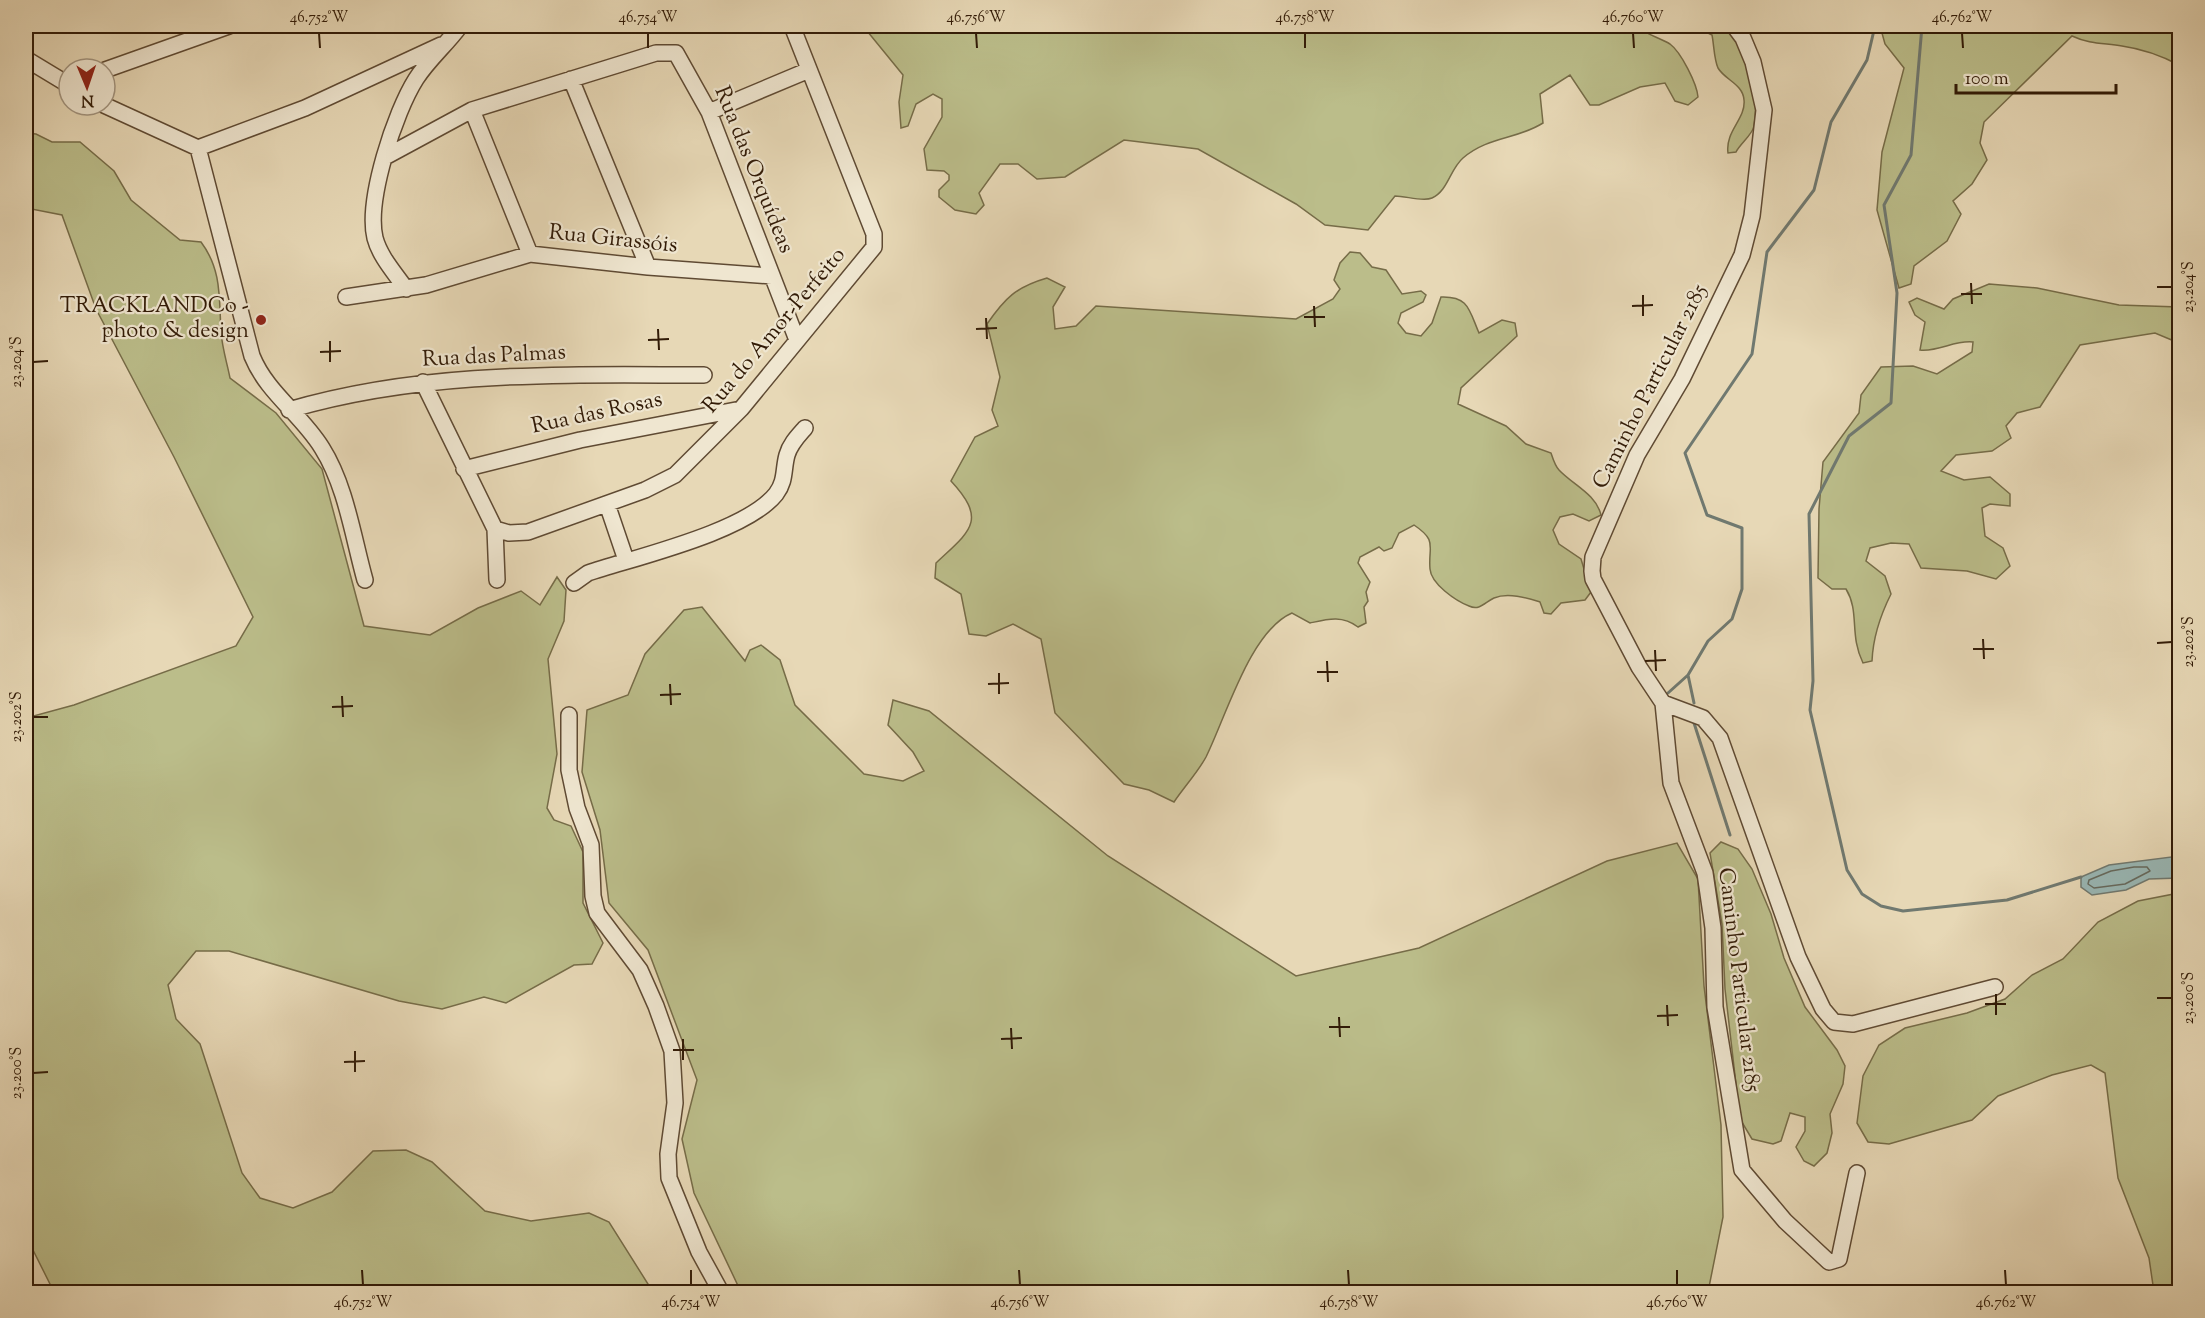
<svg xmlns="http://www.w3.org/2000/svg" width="2205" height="1318" font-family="'Sorts Mill Goudy',serif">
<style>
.green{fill:#bbbd8a;stroke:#766c48;stroke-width:1.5}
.water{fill:#99b8b6;stroke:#707970;stroke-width:1.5}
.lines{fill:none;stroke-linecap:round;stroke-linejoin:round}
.shore{stroke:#666a5e;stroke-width:1.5}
.stream{stroke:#707970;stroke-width:3}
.minor-casing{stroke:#5f4a33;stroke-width:18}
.minor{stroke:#efe6d0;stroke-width:15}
.ticks{fill:none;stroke:#321b07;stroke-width:2}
.poi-dot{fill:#8f2418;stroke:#efe6d0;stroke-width:2}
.labels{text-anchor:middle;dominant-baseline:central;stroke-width:4.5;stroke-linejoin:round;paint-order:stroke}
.street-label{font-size:22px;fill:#321b07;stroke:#efe6d0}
.poi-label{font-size:22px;fill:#321b07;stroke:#efe6d0;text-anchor:end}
.neatline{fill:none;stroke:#321b07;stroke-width:2}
.ticks-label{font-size:15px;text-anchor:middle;fill:#321b07}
</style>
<rect width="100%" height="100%" fill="#e7d8b6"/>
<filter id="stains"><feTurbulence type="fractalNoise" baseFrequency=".00333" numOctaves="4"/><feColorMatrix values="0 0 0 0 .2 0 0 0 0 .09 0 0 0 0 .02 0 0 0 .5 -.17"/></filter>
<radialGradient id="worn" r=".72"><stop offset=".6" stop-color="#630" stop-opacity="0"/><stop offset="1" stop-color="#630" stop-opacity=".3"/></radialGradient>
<path class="green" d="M863,26H1637C1646,35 1659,37 1670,44C1681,52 1697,84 1698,97L1688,105L1675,101L1665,83L1640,87L1599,105H1590L1570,75L1540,94L1543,123C1516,140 1489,136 1463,158C1450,169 1448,191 1432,198C1423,202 1406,196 1395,196L1368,230L1325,225L1296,204L1198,149L1124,140L1065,177L1037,179L1018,164H1000L979,193L984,205L976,214L955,210L939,197V190L949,180V175L944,171L927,170L924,149L942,117V99L933,94L916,104L908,126L901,128L899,102L903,75Z
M1694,26H1730C1748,51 1760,95 1754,126C1753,134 1740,144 1736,152L1728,153C1725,131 1746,119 1744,100C1743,84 1725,80 1718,68C1714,59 1714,45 1712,35Z
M1880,26H2179V65C2160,55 2143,49 2122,46C2103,43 2089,44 2072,36L1984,122L1980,143L1987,160L1972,184L1953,201L1961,214L1947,241L1914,266L1911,284L1899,288L1877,210L1882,152L1904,68L1885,44Z
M26,133L36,134L52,142H80L114,171L131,200L180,240L201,242C222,270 219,298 221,332C222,347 227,363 230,378L276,413L322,469L364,626L430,635L478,608L521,591L540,605L557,577L566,590L564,621L548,659L557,754L547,808L554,820L571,826L583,852V903L603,943L592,964L574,965L506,1003L484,997L442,1009L399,1001L229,951H196L168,985L176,1019L200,1044L242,1173L260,1198L293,1208L332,1192L373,1151L406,1150L432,1162L485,1211L531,1221L589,1213L609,1222L653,1292H54L26,1236V718L74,705L236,646L253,617L174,457L96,309L62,215L26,208Z
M1350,252L1360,253L1372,267L1386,270L1402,294L1421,291L1426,295L1423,302L1401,313L1398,323L1406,333L1421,336L1432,323L1441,297C1469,296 1469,310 1479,333L1502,320L1515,323L1517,336L1461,388L1458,404L1506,426L1526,444L1551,453C1553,459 1555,466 1559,470C1573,485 1596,494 1601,515L1589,521L1573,514L1560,517L1553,530L1559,544L1581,559L1591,592L1585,600L1561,603L1551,614L1544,613L1540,602C1527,598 1508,592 1494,598C1485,602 1480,611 1469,606C1456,601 1431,584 1430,569C1428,546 1438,541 1414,525L1399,533L1392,548L1384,551L1379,547L1360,557L1358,563L1370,582L1366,592L1368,601L1364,607L1366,623L1358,627C1342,615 1328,619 1310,623L1292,613C1250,631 1226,717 1206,757C1198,772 1184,787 1174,802L1149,790L1124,784L1055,713L1041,639L1013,624L986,636L969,634L961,594L935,578L936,563C970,531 988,521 951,481L975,437L998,426L992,410L1000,377L987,324C1005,298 1016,287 1047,278L1065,287L1053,307L1055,329L1076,326L1096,306L1296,319L1333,299L1340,289L1334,280L1340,263Z
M1989,284L2037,288L2119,305L2179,307V343L2155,333L2080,345L2040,407L2017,413L2006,426L2011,438L1992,451L1956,455L1941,471L1964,480L1990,477L2010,494V506L1990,504L1982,508L1985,536L2003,548L2010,566L1996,579L1967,571L1921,568L1909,544L1891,543L1870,548L1866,561L1885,576L1891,594C1880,616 1873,637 1872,661L1863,663C1849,635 1860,612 1846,589H1832L1818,578L1819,509L1823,462L1859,413L1861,395L1881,367L1913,366L1937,374L1972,352L1973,342C1954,340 1939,352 1920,350L1925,322L1915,315L1909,302L1917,298L1944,309L1953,299Z
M702,607L745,661L750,650L761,645L780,660L795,705L864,774L903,781L924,771L913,752L888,725L893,700L929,711L1108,856L1296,976L1419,948L1607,861L1677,843L1698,879L1704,986L1721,1125L1723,1217L1708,1292H1529L1524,1288L1498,1290L1495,1292H741L694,1193L682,1139L697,1080L648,950L609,903L600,830L582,772L587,710L628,695L645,654L684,610Z
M1721,842L1738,849L1752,869L1771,914L1784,958L1805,1007L1837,1050L1845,1066L1843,1084L1830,1114L1832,1133L1827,1153L1814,1166L1804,1161L1796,1147L1805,1131V1117L1790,1113L1781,1141L1773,1144L1752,1139L1740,1119L1725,989L1722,924L1710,853Z
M2179,893V1292H2154L2149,1258L2118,1178L2105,1073L2091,1065L2052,1075L1998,1096L1972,1120L1889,1144L1868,1142L1857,1123L1863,1076L1879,1045L1905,1028L1967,1013L2005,999L2032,975L2063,959L2098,922L2138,901Z"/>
<path class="water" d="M2179,856V878L2149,879L2126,890L2092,895L2081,887V877L2109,865Z"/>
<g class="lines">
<path class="shore" d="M2134,867H2147L2150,871L2125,884L2094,888L2088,884L2089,880L2111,871Z"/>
<path class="stream" d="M1922,26L1911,155L1884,205L1897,293L1891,403L1849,436L1809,514L1813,681L1810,710L1847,870L1862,894L1881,906L1903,911L2007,900L2081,877
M1688,675L1694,703
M1668,693L1688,675L1708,641L1732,619L1742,589V528L1707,515L1685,453L1752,354L1767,252L1814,190L1831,122L1867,60L1875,26
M1694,723L1730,835"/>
<defs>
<path id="minor" d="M1734,26L1743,38L1753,62L1764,110L1752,216L1742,255L1682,379L1637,455L1593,557L1592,571L1593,579L1639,667L1663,703L1671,783L1705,873L1713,928L1715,1007L1742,1170L1785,1221L1829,1262L1839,1259L1857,1173
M26,59L69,85
M105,70L229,26
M571,79L648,267
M104,105L198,148L252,356C267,393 301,414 322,448C346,486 353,537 365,580
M472,110L530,254
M709,112L809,70
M198,148L305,108L441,45
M385,157L472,110L656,53H676L709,112L797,340
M406,289C395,273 380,257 375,238C366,200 395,112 416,79C428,60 447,44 460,26
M346,297L426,285L530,254L648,267L772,276
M423,382L495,529L497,580
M289,410C425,370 564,375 704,375
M464,469L580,440L741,409
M607,504L626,560
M495,529L509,533L528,532L645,490L675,475L741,409L874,247V234L792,26
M574,583L588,573C636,557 746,532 776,494C786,481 783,469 787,455C790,444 798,436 805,428
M1663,703L1703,718L1720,738L1798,957L1823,1009L1834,1022L1853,1024L1995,987
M569,715V770L577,808L591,845L593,896L597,913L640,970L656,1006L672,1051L675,1103L668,1154L669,1178L699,1252L721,1292"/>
</defs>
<use href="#minor" class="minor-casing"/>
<use href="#minor" class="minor"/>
</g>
<path class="ticks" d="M319,33L320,48M648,33V48M976,33L977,48M1305,33V48M1633,33L1634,48M1962,33L1963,48M1971,283L1972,304M2157,287H2172M1961,294H1982M1643,295V316M1314,306L1315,327M1632,306L1653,305M1304,317H1325M986,318L987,339M658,329L659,350M976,329L997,328M648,340L669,339M330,341V362M320,352L341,351M33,362L48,361M1983,639L1984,659M2157,643L2172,642M1973,649H1994M1655,650L1656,671M1327,661L1328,682M1645,661L1666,660M1317,672H1338M999,673V694M670,684L671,705M988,684L1009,683M660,695L681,694M342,696L343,717M332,707L353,706M33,717H48M1996,994V1015M2157,998H2172M1985,1004H2006M1667,1005L1668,1026M1657,1016L1678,1015M1339,1017L1340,1037M1329,1027H1350M1011,1028L1012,1049M683,1039V1060M1001,1039L1022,1038M673,1050H694M355,1051V1072M344,1062L365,1061M33,1073L48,1072M362,1270L363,1285M691,1270V1285M1019,1270L1020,1285M1348,1270L1349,1285M1677,1270V1285M2005,1270L2006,1285"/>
<circle class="poi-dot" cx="261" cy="320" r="6"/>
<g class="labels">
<g class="street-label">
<text transform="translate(753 170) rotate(68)">Rua das Orquídeas</text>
<text transform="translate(613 240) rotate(6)">Rua Girassóis</text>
<text transform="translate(775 331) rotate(-50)">Rua do Amor-Perfeito</text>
<text transform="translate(494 357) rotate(-3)">Rua das Palmas</text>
<text transform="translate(1651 387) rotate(-63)">Caminho Particular 2185</text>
<text transform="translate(597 414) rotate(-12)">Rua das Rosas</text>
<text transform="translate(1738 980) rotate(83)">Caminho Particular 2185</text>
</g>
<g class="poi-label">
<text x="249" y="307">TRACKLANDCo -<tspan x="249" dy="25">photo &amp; design</tspan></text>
</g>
</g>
<rect width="2205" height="1318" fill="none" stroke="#e7d8b6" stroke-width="66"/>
<g transform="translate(87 87) rotate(178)"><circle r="28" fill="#efe6d0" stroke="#a39580" stroke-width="1.5"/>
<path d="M0-4.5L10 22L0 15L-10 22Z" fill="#8f2418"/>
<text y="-9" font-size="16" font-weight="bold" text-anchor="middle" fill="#321b07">N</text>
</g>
<path d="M1956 84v9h160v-9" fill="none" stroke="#321b07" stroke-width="3"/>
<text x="1965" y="84" font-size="18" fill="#321b07" stroke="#efe6d0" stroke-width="4.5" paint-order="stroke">100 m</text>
<rect x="33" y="33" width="2139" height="1252" class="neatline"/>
<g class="ticks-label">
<text x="319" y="22">46.752°W</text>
<text x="648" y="22">46.754°W</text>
<text x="976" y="22">46.756°W</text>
<text x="1305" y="22">46.758°W</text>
<text x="1633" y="22">46.760°W</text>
<text x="1962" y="22">46.762°W</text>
<text transform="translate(2188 287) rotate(-90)" y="5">23.204°S</text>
<text transform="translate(16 362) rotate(-90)" y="5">23.204°S</text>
<text transform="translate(2188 642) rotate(-90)" y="5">23.202°S</text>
<text transform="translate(16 717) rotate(-90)" y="5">23.202°S</text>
<text transform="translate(2188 998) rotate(-90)" y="5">23.200°S</text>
<text transform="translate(16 1073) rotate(-90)" y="5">23.200°S</text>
<text x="363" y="1307">46.752°W</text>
<text x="691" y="1307">46.754°W</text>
<text x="1020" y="1307">46.756°W</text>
<text x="1349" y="1307">46.758°W</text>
<text x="1677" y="1307">46.760°W</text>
<text x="2006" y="1307">46.762°W</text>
</g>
<rect width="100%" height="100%" filter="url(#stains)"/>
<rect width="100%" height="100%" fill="url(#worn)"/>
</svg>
